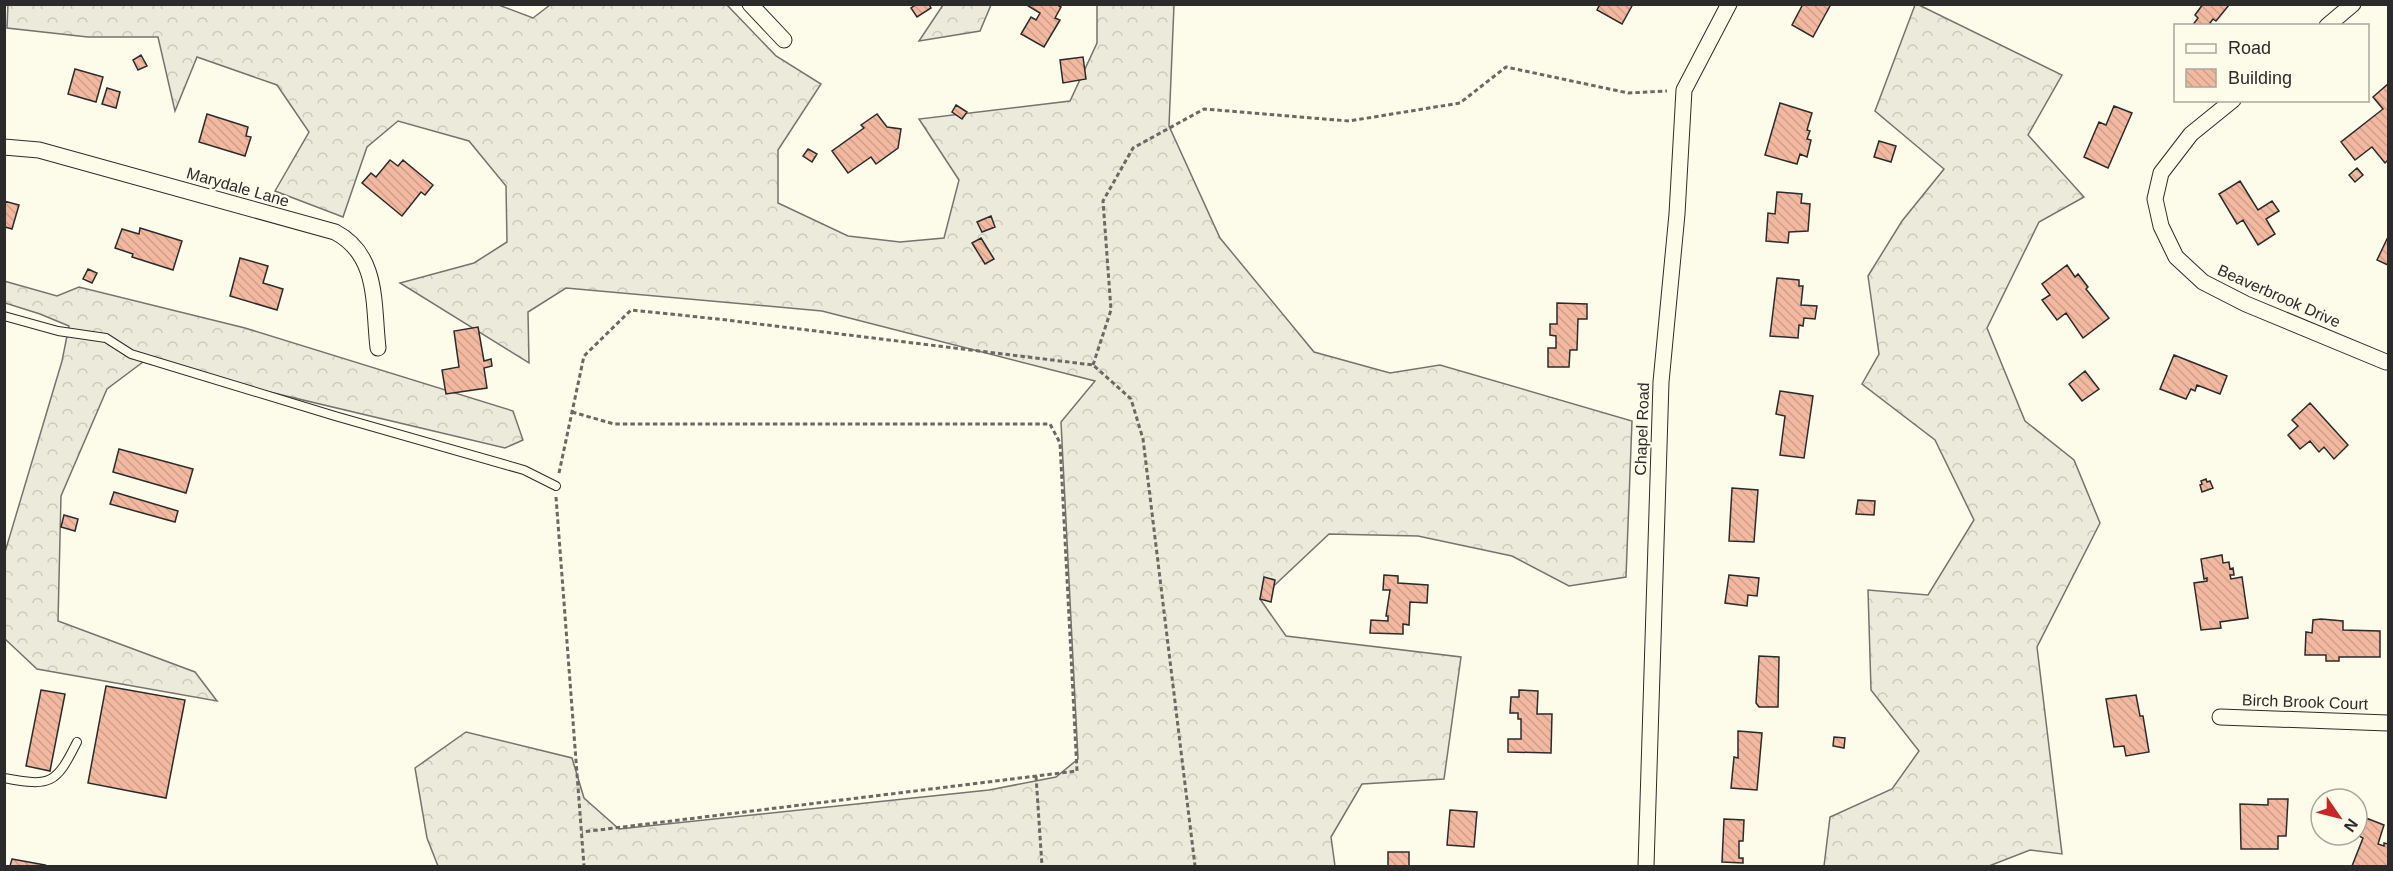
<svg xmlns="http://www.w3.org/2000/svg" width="2393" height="871" font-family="Helvetica,sans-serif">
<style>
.forest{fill:url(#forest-crowns);stroke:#74746e;stroke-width:1.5}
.building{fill:url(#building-back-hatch);stroke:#2b2b2b;stroke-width:1.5}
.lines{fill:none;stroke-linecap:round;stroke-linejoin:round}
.service-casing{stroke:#2b2b2b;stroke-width:10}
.minor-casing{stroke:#2b2b2b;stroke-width:17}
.path{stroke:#6a6964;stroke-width:3;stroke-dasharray:4.5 3;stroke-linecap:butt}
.service{stroke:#fdfbea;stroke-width:8}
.minor{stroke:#fdfbea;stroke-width:15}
.labels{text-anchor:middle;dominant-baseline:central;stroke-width:4.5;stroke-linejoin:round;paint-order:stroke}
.street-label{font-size:16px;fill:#2b2b2b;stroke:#fdfbea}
</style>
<defs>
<pattern id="forest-crowns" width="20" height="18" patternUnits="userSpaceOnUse" patternTransform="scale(1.5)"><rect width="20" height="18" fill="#ecebdb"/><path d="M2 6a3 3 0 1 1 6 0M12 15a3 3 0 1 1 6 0" fill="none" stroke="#cbcabc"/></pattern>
<pattern id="building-back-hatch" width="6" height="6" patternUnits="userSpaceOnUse" patternTransform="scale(1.5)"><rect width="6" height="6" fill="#f2b8a0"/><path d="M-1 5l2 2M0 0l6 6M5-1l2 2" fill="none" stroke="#d09e8a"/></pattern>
</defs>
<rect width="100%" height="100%" fill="#fdfbea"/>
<path class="forest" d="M8,4H496L533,18L550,5H727L776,56L821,84L778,150V203L848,236L900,242L944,238L959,180L919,119L1070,101L1097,43V5H1174L1169,126L1220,238L1314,352L1390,373L1440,365L1632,421L1626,577L1569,586L1512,556L1418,536L1329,534L1260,599L1286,636L1461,657L1444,779L1362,784L1331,837L1335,866H438L427,838L415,768L466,732L572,758L584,798L619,829L989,790L1056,777L1078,759L1061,422L1095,381L822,311L566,288L528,312L529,363L400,283L474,263L507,242L506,186L469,141L398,121L367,147L343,217L275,191L309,132L277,85L197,57L175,111L158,37H88L7,28Z
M943,5V4L991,5L980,31L919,41Z
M1915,5H1919L2062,75L2028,135L2084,197L2039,222L1987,328L2025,421L2074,460L2100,523L2037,647L2062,854L2030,850L1989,866H1824L1830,817L1892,789L1919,751L1871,690L1868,590L1928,595L1974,520L1935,440L1862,384L1879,354L1868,276L1902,221L1944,169L1875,111Z
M4,281L57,296L79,287L245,328L513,411L523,440L505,448L143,362L107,389L61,496L58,621L195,672L217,701L37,669L5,639V552L62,361L69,326L40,314L5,303Z"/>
<path class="building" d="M917,4H929L931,8L917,17L911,8Z
M1056,4L1061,7L1055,18L1060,20L1044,47L1021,34L1031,17L1036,20L1040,13L1025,4Z
M1600,4H1633L1622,24L1597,10Z
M1803,4H1831L1813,37L1792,25Z
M2203,4H2228L2229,5L2216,21L2213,19L2210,23L2213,26H2192L2198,18L2195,15Z
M141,55L147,66L138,70L133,60Z
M1083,57L1086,79L1063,83L1060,60Z
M75,69L103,77L96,102L68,94Z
M2388,84V160L2385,163L2372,147L2355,160L2341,142L2383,109L2373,97Z
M107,88L120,92L116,108L102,104Z
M1780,103L1812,113L1807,130L1810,131L1807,139L1811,140L1807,157L1800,154L1797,164L1765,155Z
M956,105L967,112L962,119L952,112Z
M2114,106L2132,113L2108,168L2084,157L2099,122L2106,125Z
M207,114L248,127L246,136L251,137L245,156L199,142Z
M877,114L887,127L901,129L898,148L876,164L871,157L848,173L832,151L864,128L861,125Z
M1879,141L1896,146L1891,162L1874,157Z
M808,149L817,154L812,162L803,156Z
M390,160L398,166L403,160L433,185L425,195L421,192L402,216L362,183L371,173L376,177Z
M2357,168L2363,175L2355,182L2349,175Z
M2240,181L2258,210L2272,201L2279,211L2266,219L2275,234L2258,245L2243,220L2237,224L2219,194Z
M1777,192L1802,194L1801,203L1810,204L1808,231L1789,232L1788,243L1766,241L1768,213L1775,214Z
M4,201L19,205L12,229L5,227L4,230Z
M991,216L995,227L982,232L977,222Z
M140,228L182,241L173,270L132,257L133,254L115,248L122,229L139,234Z
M981,238L994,259L985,264L972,243Z
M2387,239L2388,240V265L2377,260Z
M240,258L268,266L263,283L283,289L277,310L230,296Z
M2067,265L2075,277L2078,274L2088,287L2086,289L2109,318L2083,338L2066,313L2057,320L2042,300L2050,295L2042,284Z
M88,269L97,273L92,283L83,279Z
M1777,278L1799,280V286H1803L1801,305L1817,306L1815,319L1804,318L1803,326L1799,325L1798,338L1770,336Z
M1557,303L1587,304V319H1578L1577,350H1570L1569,367H1548V348H1556V336L1550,335V324H1557Z
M478,327L484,361L491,359L492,366L484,368L487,388L446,394L442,370L459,367L454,331Z
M2174,355L2227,376L2220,394L2197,385L2195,391L2191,389L2186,399L2160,389Z
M2085,371L2099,389L2082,401L2069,384Z
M1780,391L1813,396L1804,458L1780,455L1785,416L1776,414Z
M2310,403L2348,445L2334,459L2324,447L2319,452L2310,441L2300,449L2288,435L2298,426L2292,420Z
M119,449L193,469L186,493L113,472Z
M2206,479L2207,482L2210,481L2213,488L2202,492L2200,485L2202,484L2201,481Z
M1732,488L1758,490L1754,542L1729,541Z
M114,492L178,511L175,522L110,504Z
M1858,500L1875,501L1874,515L1856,514Z
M64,515L78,519L75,531L61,527Z
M2222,555L2223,563L2229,562L2230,569L2233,568L2234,575H2230L2231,579L2242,577L2248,618L2220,622L2221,628L2201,630L2194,583L2207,581V578L2204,579L2201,559Z
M1384,575L1398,576V583L1428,585L1427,603L1410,602L1409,625L1403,624V634L1370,633L1371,620L1388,621V616H1386L1390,590H1383Z
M1729,575L1759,578L1757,596L1748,595L1747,606L1725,603Z
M1264,577L1275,580L1271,602L1260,599Z
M2321,619L2343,621V630L2380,631V657H2339V661H2326V655H2305L2306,632L2312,633L2313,620Z
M1759,656L1779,657L1778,707H1759L1756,703Z
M106,686L185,700L166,798L88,783Z
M41,690L65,694L50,771L26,766Z
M1519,690L1538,691L1537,714H1552L1551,753L1508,752V739H1521V719H1518V713H1510L1511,697H1519Z
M2136,695L2140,716H2143L2149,752L2126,756L2124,746L2114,747L2106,699Z
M1738,731L1762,733L1757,790L1731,788L1734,757L1738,758Z
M1834,737L1845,738L1844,748L1833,746Z
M2268,799H2288L2286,836H2278V849H2241L2240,804L2268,805Z
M1450,810L1477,812L1474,847L1447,845Z
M2366,818L2384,825L2378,844L2384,846V843L2388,844V866H2352L2363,838L2359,836Z
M1724,819L1744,820L1743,841H1739V858H1743V863L1722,862Z
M1388,852H1409V866H1388Z
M12,859L45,865L44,866H10Z"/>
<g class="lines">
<defs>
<path id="service" d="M4,316L58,331L106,338L131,354L335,416L524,470L556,486
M4,778C51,787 56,784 77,742"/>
<path id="minor" d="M750,4L784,40
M2327,26L2353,4
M2233,100L2191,134L2161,173L2155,199L2161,226L2176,257L2203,282L2246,304L2386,362
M4,147L39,150L335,232C379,255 373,304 378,348
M2220,717L2388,723
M1646,866L1661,382L1677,214L1684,90L1729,4"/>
</defs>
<use href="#service" class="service-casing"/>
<use href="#minor" class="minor-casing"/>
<path class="path" d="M1093,365L1111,310L1103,201L1133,148L1204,109L1349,121L1460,103L1506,67L1628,93L1667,91
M572,412L614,424H1050L1060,443L1077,771L582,832
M559,473L584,356L631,310L718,319L1093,365L1131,399L1143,439L1195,866
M556,497L584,866
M1036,776L1042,866"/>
<use href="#service" class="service"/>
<use href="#minor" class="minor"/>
</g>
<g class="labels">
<g class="street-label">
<text transform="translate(238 187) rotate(16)">Marydale Lane</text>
<text transform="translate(2279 296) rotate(24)">Beaverbrook Drive</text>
<text transform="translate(1642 429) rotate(-88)">Chapel Road</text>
<text transform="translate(2305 702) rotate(2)">Birch Brook Court</text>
</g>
</g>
<rect width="2393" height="871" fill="none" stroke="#2b2b2b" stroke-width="12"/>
<rect x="2174" y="24" width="195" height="78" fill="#fdfbea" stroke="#a9a89e" stroke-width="1.5"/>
<rect x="2186" y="44" width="30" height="9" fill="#fdfbea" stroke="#a9a89e" stroke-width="1.5"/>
<text x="2228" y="54" font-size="18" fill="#2b2b2b">Road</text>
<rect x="2186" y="69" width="30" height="18" fill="url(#building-back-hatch)" stroke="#a9a89e" stroke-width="1.5"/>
<text x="2228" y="84" font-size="18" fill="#2b2b2b">Building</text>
<g transform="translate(2339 817) rotate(125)"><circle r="28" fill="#fdfbea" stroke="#a9a89e" stroke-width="1.5"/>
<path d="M0-4.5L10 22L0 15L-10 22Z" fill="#c62828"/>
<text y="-9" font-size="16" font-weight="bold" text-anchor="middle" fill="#2b2b2b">N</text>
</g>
</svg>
